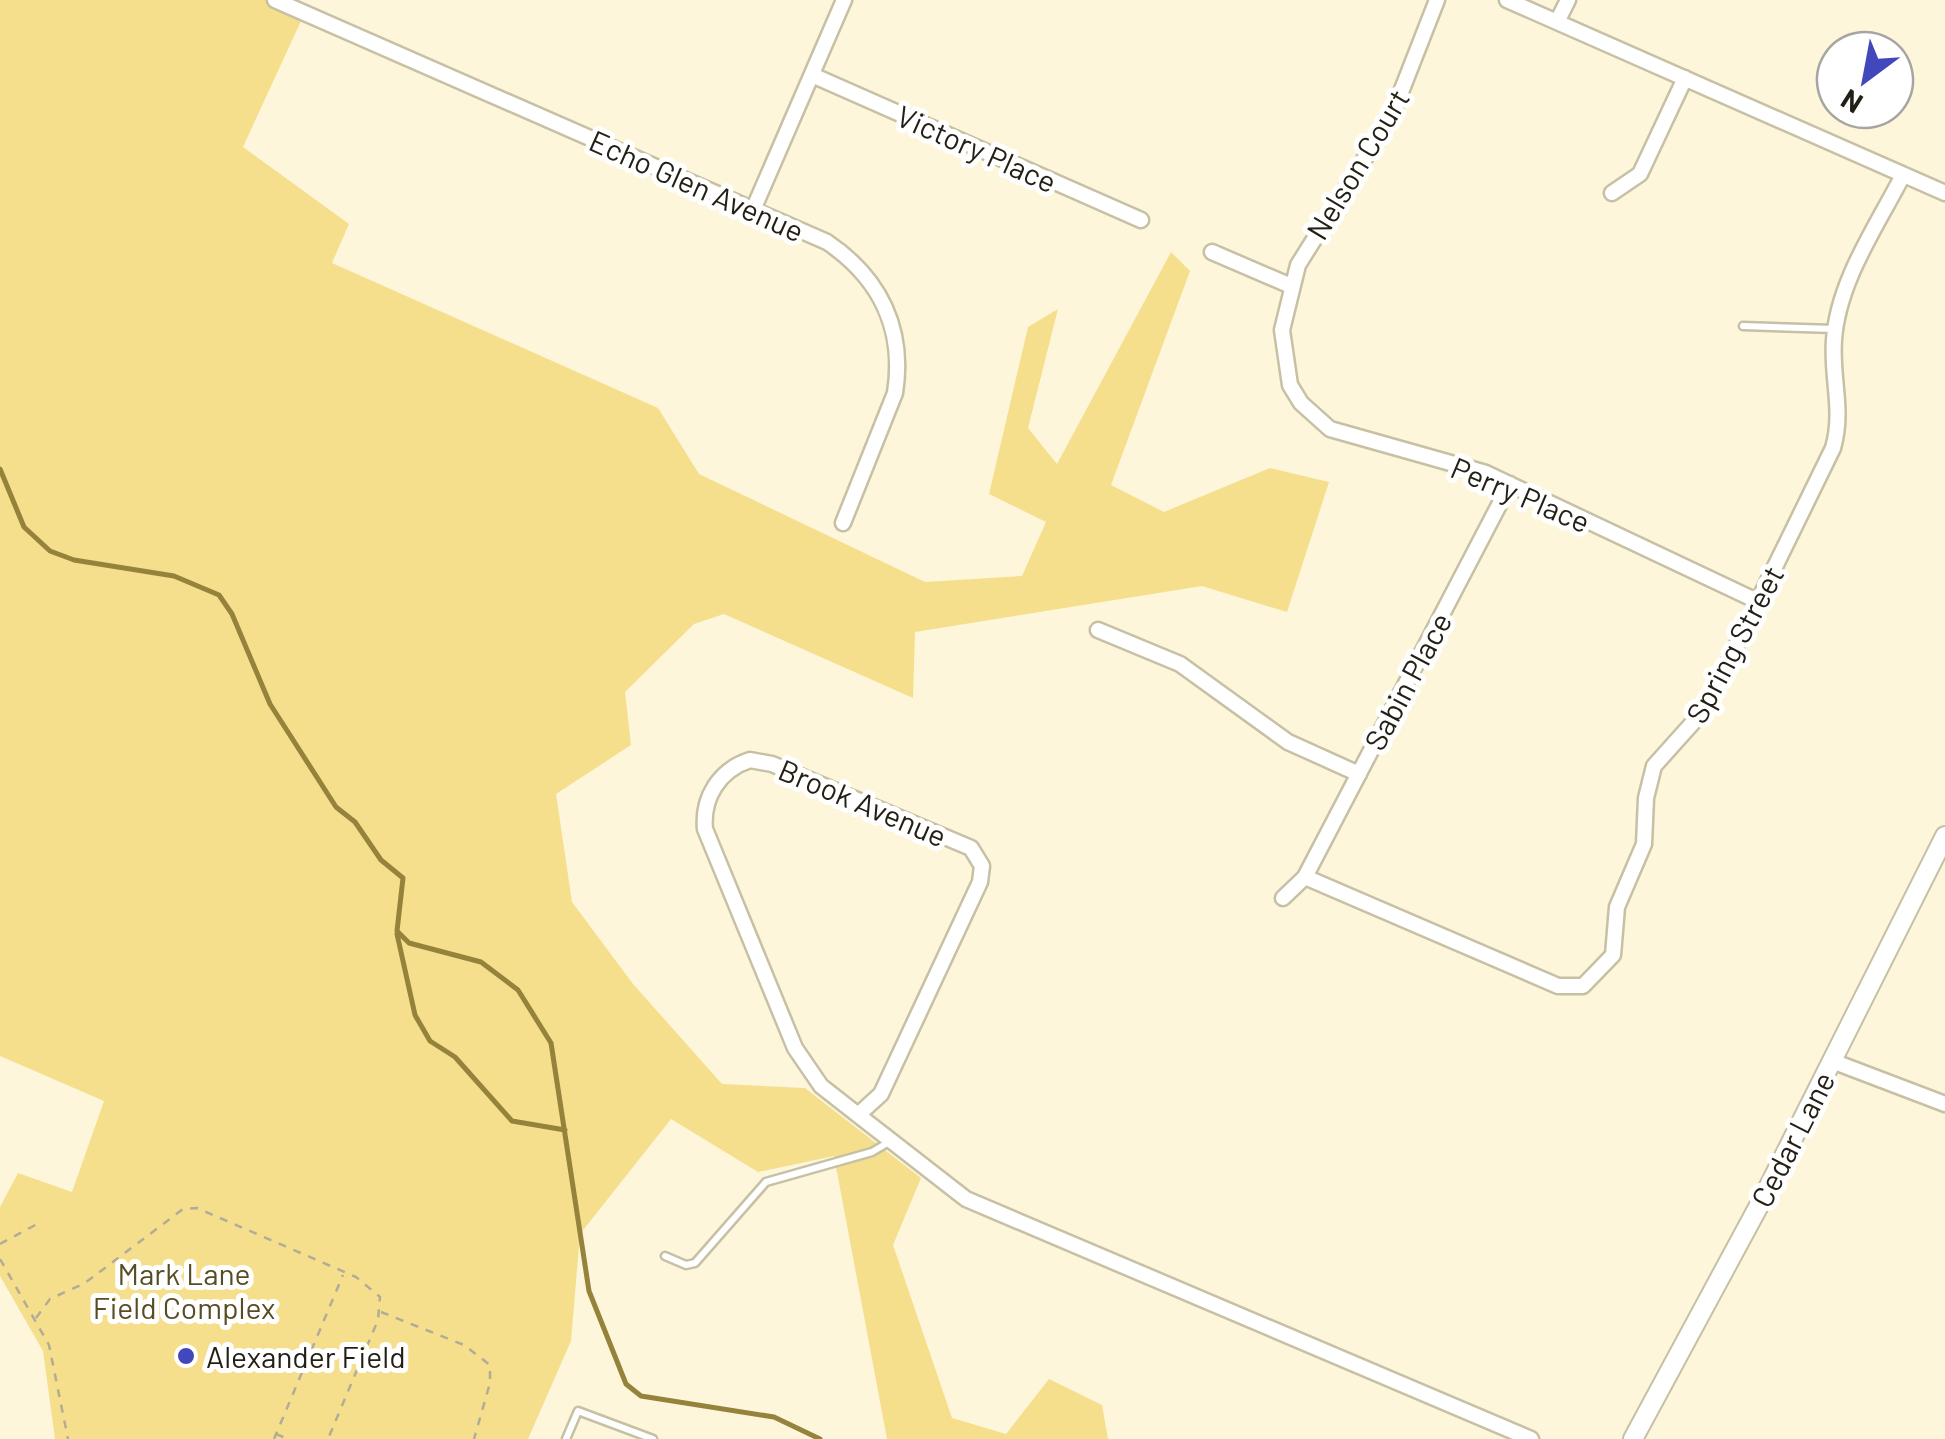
<svg xmlns="http://www.w3.org/2000/svg" width="1945" height="1439" font-family="Barlow,sans-serif">
<style>
.green{fill:#f5df8c}
.lines{fill:none;stroke-linecap:round;stroke-linejoin:round}
.stream{stroke:#95833c;stroke-width:5}
.service-casing{stroke:#c6c0a4;stroke-width:11}
.minor-casing{stroke:#c6c0a4;stroke-width:19}
.tertiary-casing{stroke:#c6c0a4;stroke-width:22}
.path{stroke:#b2ac97;stroke-width:2.5;stroke-dasharray:8 8;stroke-linecap:butt}
.service{stroke:#fff;stroke-width:6}
.minor{stroke:#fff;stroke-width:14}
.tertiary{stroke:#fff;stroke-width:18}
.poi-dot{fill:#4247bc;stroke:#fff;stroke-width:4}
.labels{text-anchor:middle;dominant-baseline:central;stroke-width:10;stroke-linejoin:round;paint-order:stroke}
.street-label{font-size:30px;fill:#221f15;stroke:#fff}
.park-label{font-size:30px;fill:#574d24;stroke:#fff}
.poi-label{font-size:30px;fill:#221f15;stroke:#fff;text-anchor:start}
</style>
<rect width="100%" height="100%" fill="#fdf6da"/>
<path class="green" d="M0,0H294L301,21L243,147L349,224L332,263L658,408L699,474L925,582L1022,576L1046,522L989,494L1028,327L1058,309L1028,428L1057,464L1171,252L1190,271L1111,485L1164,512L1270,468L1329,482L1287,612L1202,586L915,632L913,698L724,614L694,624L625,692L631,745L556,794L572,902L633,984L722,1084L805,1088L921,1178L893,1245L952,1418L1006,1434L1049,1379L1102,1405L1108,1439H887L834,1156L758,1172L671,1119L580,1234L571,1341L528,1439H55L43,1351L0,1276V1207L18,1173L72,1192L104,1101L0,1056Z"/>
<g class="lines">
<path class="stream" d="M0,469L24,527L50,551L74,560L174,576L219,595L232,614L270,704L336,807L355,822L381,860L403,878L397,931L409,943L481,962L518,990L551,1043L589,1291L626,1384L641,1396L774,1417L820,1439
M397,934L415,1015L430,1041L455,1057L512,1121L565,1130"/>
<defs>
<path id="service" d="M1743,326L1834,329
M665,1256L686,1265L695,1263L766,1182L872,1152L889,1142
M566,1439L578,1411L653,1439"/>
<path id="minor" d="M275,0L827,242C880,278 905,329 895,393L843,523
M1437,0L1392,115L1298,265L1282,330L1290,385L1301,403L1330,429L1486,473L1757,601
M1507,0L1945,193
M1557,22L1568,0
M812,75L1141,220
M1612,193L1640,174L1685,78
M753,210L844,0
M1212,252L1291,286
M1098,630L1180,664L1288,742L1359,774
M750,760L772,764L971,848L982,866L980,882L881,1094L858,1115L821,1086L795,1048L705,829C702,798 719,770 750,760Z
M1305,877L1558,986H1583L1613,955L1617,907L1644,844L1646,798L1654,766L1706,708L1833,448C1844,410 1831,378 1834,340C1838,281 1877,226 1903,175
M1283,898L1305,877L1510,484
M1832,1061L1945,1104
M858,1115L966,1199L1531,1439"/>
<path id="tertiary" d="M1633,1439L1762,1200L1945,836"/>
</defs>
<use href="#service" class="service-casing"/>
<use href="#minor" class="minor-casing"/>
<use href="#tertiary" class="tertiary-casing"/>
<path class="path" d="M0,1244L37,1224
M0,1259L49,1345L68,1439
M381,1312L464,1345L490,1365V1383L474,1439
M36,1318L50,1299L85,1283L183,1209L197,1208L356,1277L380,1297L378,1320L328,1439
M276,1434L288,1439
M274,1439L343,1275"/>
<use href="#service" class="service"/>
<use href="#minor" class="minor"/>
<use href="#tertiary" class="tertiary"/>
</g>
<circle class="poi-dot" cx="186" cy="1356" r="10"/>
<g class="labels">
<g class="street-label">
<text transform="translate(977 148) rotate(24)">Victory Place</text>
<text transform="translate(1357 164) rotate(-59)">Nelson Court</text>
<text transform="translate(697 185) rotate(24)">Echo Glen Avenue</text>
<text transform="translate(1521 494) rotate(23)">Perry Place</text>
<text transform="translate(1734 644) rotate(-62)">Spring Street</text>
<text transform="translate(1407 681) rotate(-62)">Sabin Place</text>
<text transform="translate(863 802) rotate(23)">Brook Avenue</text>
<text transform="translate(1792 1139) rotate(-63)">Cedar Lane</text>
</g>
<g class="park-label">
<text x="184" y="1273">Mark Lane<tspan x="184" dy="34">Field Complex</tspan></text>
</g>
<g class="poi-label">
<text x="206" y="1356">Alexander Field</text>
</g>
</g>
<g transform="translate(1865 80) rotate(212)"><circle r="48" fill="#ffffff" stroke="#a7a5a1" stroke-width="2.5"/>
<path d="M0-8L18 38L0 25L-18 38Z" fill="#4247bc"/>
<text y="-15" font-size="28" font-weight="bold" text-anchor="middle" fill="#221f15">N</text>
</g>
</svg>
